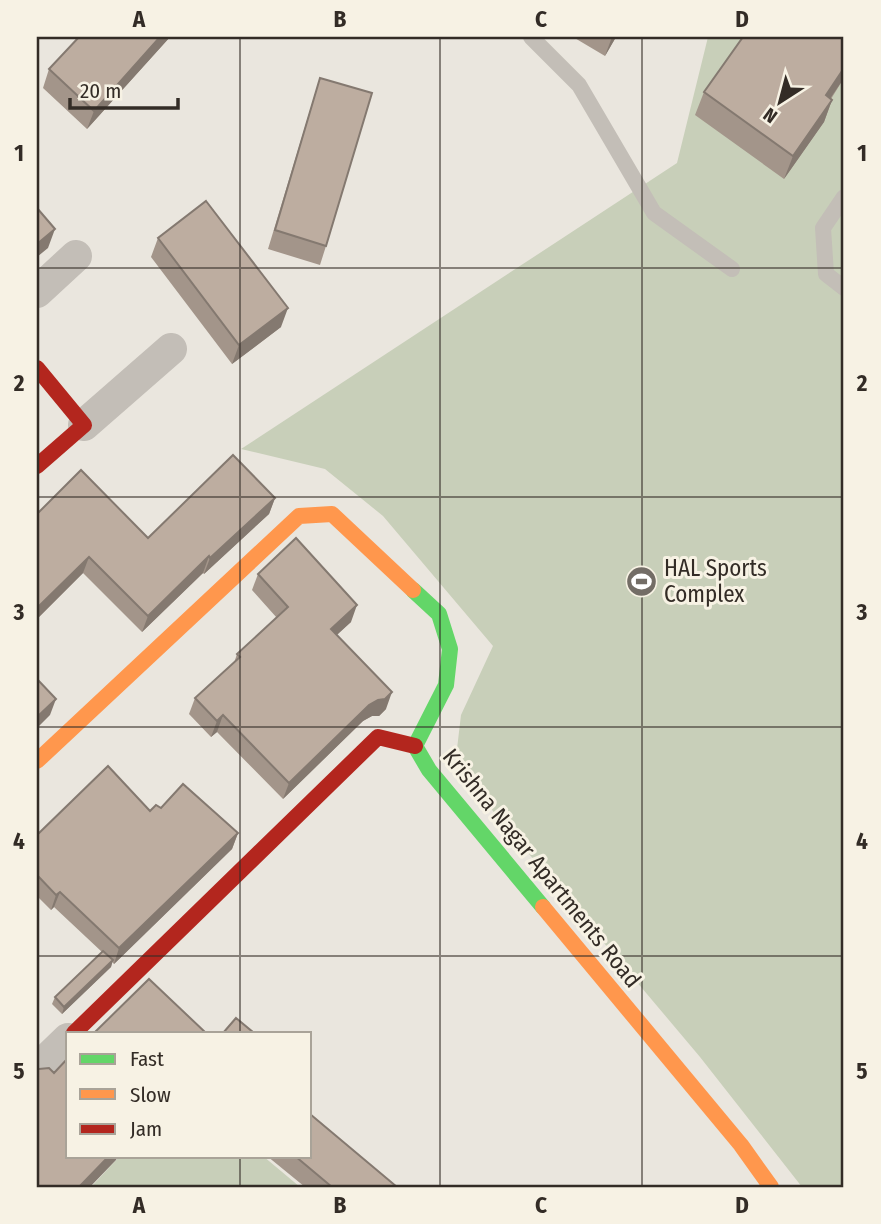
<svg xmlns="http://www.w3.org/2000/svg" width="881" height="1224" font-family="'Fira Sans Condensed',sans-serif">
<style>
.green{fill:#c8cfb9}
.lines{fill:none;stroke-linecap:round;stroke-linejoin:round}
.lane{stroke:#c3beb7;stroke-width:16}
.street{stroke:#c3beb7;stroke-width:32}
.fast{stroke:#63d668;stroke-width:16}
.slow{stroke:#ff974d;stroke-width:16}
.jam{stroke:#b3261e;stroke-width:16}
.wall{fill:#a3958a}
.shaded-wall{fill:#847970}
.building{fill:#bdada0;stroke:#847970;stroke-width:2}
.grid{fill:none;stroke:#332c26;stroke-width:2;stroke-opacity:0.55}
.labels{text-anchor:middle;dominant-baseline:central;stroke-width:6;stroke-linejoin:round;paint-order:stroke}
.poi-label{font-size:23px;fill:#332c26;stroke:#f7f2e4;text-anchor:start}
.street-label{font-size:23px;fill:#332c26;stroke:#f7f2e4}
.neatline{fill:none;stroke:#332c26;stroke-width:2.5}
.grid-label{font-size:23px;text-anchor:middle;font-weight:bold;fill:#332c26}
</style>
<rect width="100%" height="100%" fill="#eae6de"/>
<path class="green" d="M708,37H844V1187H802L700,1057L455,766L461,715L493,646L383,516L325,469L241,449L677,163Z
M120,1156H263L300,1187H91Z"/>
<g class="lines">
<path class="lane" d="M531,37L579,85L654,213L732,269
M844,197L823,228L826,274L844,288"/>
<path class="street" d="M37,292L76,256
M84,425L171,349
M37,1069L68,1039"/>
<path class="fast" d="M413,590L439,614L450,649L446,685L415,746L429,770L543,907"/>
<path class="slow" d="M37,761L299,516L332,514L413,590
M543,907L741,1145L771,1187"/>
<path class="jam" d="M37,368L84,425L37,466
M74,1033L378,737L415,746"/>
</g>
<path class="wall" d="M79,37H170L87,129L43,88L49,69Z
M573,37H616L605,56Z
M844,37V78L831,99L832,100L824,122L784,179L695,115L704,92Z
M320,78L326,246L320,265L268,249L314,97Z
M158,238L281,327L232,364L151,257Z
M275,498L269,514L204,574L203,573L142,632L83,573L37,619V514L148,538Z
M258,574L351,622L336,635L386,709L379,716H372L363,721L283,799L217,732L211,737L189,714L195,698L234,663L237,654L277,618L252,590Z
M161,808L238,833L232,849L114,964L112,962L111,967L62,1014L52,1004L55,997L102,952L54,907L51,910L37,896V835Z
M267,1156H310L397,1187H305Z"/>
<path class="shaded-wall" d="M160,37H170L87,129L94,111Z
M612,37H616L605,56Z
M844,68V78L817,118L826,95Z
M832,100L824,122L784,179L793,156Z
M55,229L48,248L37,257V244Z
M288,308L281,327L232,364L239,345Z
M275,498L269,514L204,574L210,558Z
M209,556L203,573L142,632L148,616Z
M89,557L83,573L37,619V610L39,606Z
M357,605L351,622L325,646L331,629Z
M392,692L386,709L379,716H372L363,721L283,799L289,783L369,705Z
M56,699L50,715L37,728V717Z
M223,715L217,732L211,737L217,721Z
M238,833L232,849L114,964L119,948Z
M60,892L54,907L51,910L56,895Z
M113,960L111,967L62,1014L64,1007Z
M109,1156H118L116,1160L90,1187H79Z"/>
<path class="building" d="M79,37H160L94,111L49,69Z
M743,37H844V68L826,95L832,100L793,156L704,92Z
M320,78L372,93L326,246L275,230Z
M206,201L288,308L239,345L158,238Z
M37,208L55,229L37,244Z
M233,455L275,498L210,558L209,556L148,616L89,557L39,606L40,607L37,610V514L81,470L148,538Z
M296,538L357,605L331,629L392,692L385,699L378,700L369,705L289,783L223,715L217,721L195,698L240,657L237,654L288,607L258,574Z
M37,679L56,699L37,717Z
M108,766L150,811L156,805L161,808L183,784L238,833L119,948L60,892L56,895L37,875V835Z
M103,951L113,960L64,1007L55,997Z
M149,979L206,1033H94Z
M236,1018L254,1033H223Z
M68,1058V1156H109L79,1187H37V1068L39,1069L49,1068L54,1073Z
M310,1114L397,1187H332L295,1156H310Z"/>
<path class="grid" d="M240,37V1033M440,37V1187M642,37V1187M37,268H844M37,497H844M37,727H844M37,956H844M240,1156V1187"/>
<defs>
<symbol id="stadium-disc" viewBox="-11 -11 22 22"><circle r="9.5" fill="#736d66" stroke="#f7f2e4"/><path d="M0-5a6.5 5 0 1 0 0 10a6.5 5 0 1 0 0-10ZM-3.5-1.8h7v3.6h-7Z" fill="#fff"/></symbol>
</defs>
<g fill-rule="evenodd">
<use href="#stadium-disc" x="624" y="564" width="35" height="35"/>
</g>
<g class="labels">
<g class="poi-label">
<text x="664" y="568">HAL Sports<tspan x="664" dy="26">Complex</tspan></text>
</g>
<g class="street-label">
<text transform="translate(542 868) rotate(51)">Krishna Nagar Apartments Road</text>
</g>
</g>
<rect width="881" height="1224" fill="none" stroke="#f7f2e4" stroke-width="77"/>
<rect x="66" y="1032" width="245" height="126" fill="#f7f2e4" stroke="#a9a398" stroke-width="2"/>
<rect x="80" y="1054" width="35" height="10" fill="#63d668" stroke="#a9a398" stroke-width="2"/>
<text x="130" y="1066" font-size="21" fill="#332c26">Fast</text>
<rect x="80" y="1089" width="35" height="10" fill="#ff974d" stroke="#a9a398" stroke-width="2"/>
<text x="130" y="1102" font-size="21" fill="#332c26">Slow</text>
<rect x="80" y="1124" width="35" height="10" fill="#b3261e" stroke="#a9a398" stroke-width="2"/>
<text x="130" y="1136" font-size="21" fill="#332c26">Jam</text>
<g transform="translate(780 102) rotate(216)" stroke="#f7f2e4" stroke-width="5" paint-order="stroke">
<path d="M0-5L12 26L0 18L-12 26Z" fill="#332c26"/>
<text y="-10" font-size="19" font-weight="bold" text-anchor="middle" fill="#332c26">N</text>
</g>
<path d="M70 98v10h108v-10" fill="none" stroke="#332c26" stroke-width="3.5"/>
<text x="80" y="98" font-size="21" fill="#332c26" stroke="#f7f2e4" stroke-width="5" paint-order="stroke">20 m</text>
<rect x="38" y="38" width="804" height="1148" class="neatline"/>
<g class="grid-label">
<text x="139" y="27">A</text>
<text x="340" y="27">B</text>
<text x="541" y="27">C</text>
<text x="742" y="27">D</text>
<text x="19" y="161">1</text>
<text x="862" y="161">1</text>
<text x="19" y="391">2</text>
<text x="862" y="391">2</text>
<text x="19" y="620">3</text>
<text x="862" y="620">3</text>
<text x="19" y="849">4</text>
<text x="862" y="849">4</text>
<text x="19" y="1079">5</text>
<text x="862" y="1079">5</text>
<text x="139" y="1213">A</text>
<text x="340" y="1213">B</text>
<text x="541" y="1213">C</text>
<text x="742" y="1213">D</text>
</g>
</svg>
